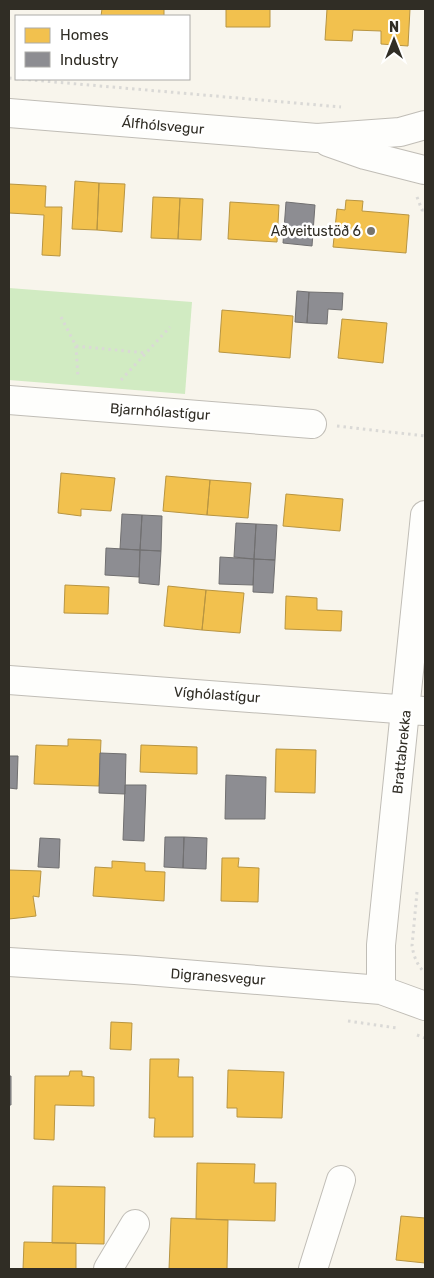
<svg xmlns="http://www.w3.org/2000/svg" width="434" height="1278" font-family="Rubik,sans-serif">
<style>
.green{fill:#d1ebc2}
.homes{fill:#f2c14e;stroke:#b89542}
.industry{fill:#8d8d92;stroke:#717071}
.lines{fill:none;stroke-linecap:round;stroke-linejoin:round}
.minor-casing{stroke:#c0bdb6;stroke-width:30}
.path{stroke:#dad9d6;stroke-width:3;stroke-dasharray:2.5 4;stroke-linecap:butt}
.minor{stroke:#fefefc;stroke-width:28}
.poi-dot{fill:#76736b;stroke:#fff;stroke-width:2}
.labels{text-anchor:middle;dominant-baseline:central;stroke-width:5;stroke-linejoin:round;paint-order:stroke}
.street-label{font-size:14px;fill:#302d25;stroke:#fff}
.poi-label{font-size:14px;fill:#302d25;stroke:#fff;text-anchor:end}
</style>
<rect width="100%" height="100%" fill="#f8f5ec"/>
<path class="green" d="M9,288L192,302L185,394L9,380Z"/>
<path class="homes" d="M102,9H164V16H101Z
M226,9H270V27H226Z
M327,9H410L408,46L381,44V31L353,30L352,41L325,40Z
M75,181L99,183L97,230L72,229Z
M99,183L125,184L122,232L97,230Z
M9,184L46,186L45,207H62L60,256L42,255L44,215L9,213Z
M153,197L180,198L178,239L151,238Z
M180,198L203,199L201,240L178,239Z
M346,200L363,201L362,211L409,215L406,253L333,247L337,209L345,210Z
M230,202L279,205L277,242L228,239Z
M222,310L293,316L290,358L219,352Z
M342,319L387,323L383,363L338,358Z
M61,473L115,478L111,511L81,509V516L58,513Z
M166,476L210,480L207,515L163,511Z
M210,480L251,483L248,518L207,515Z
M286,494L343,499L340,531L283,526Z
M65,585L109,587L108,614L64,613Z
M168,586L206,590L202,630L164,626Z
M206,590L244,593L240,633L202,630Z
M286,596L317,598V610L342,611L341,631L285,629Z
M68,739L101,740L99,786L34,784L36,745L68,746Z
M141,745L197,747V774L140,772Z
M276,749L316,750L315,793L275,792Z
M222,858H239L238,867L259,868L258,902L221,901Z
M112,861L145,863V871L165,872L164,901L93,896L95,867L112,868Z
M9,870L41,871L39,897L33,896L36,916L9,919Z
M111,1022L132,1023L131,1050L110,1049Z
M150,1059H179L178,1077H193V1137H154L155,1118H149Z
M228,1070L284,1072L282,1118L237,1117V1108H227Z
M70,1071H82V1076L94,1077V1106L55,1105L54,1140L34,1139L35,1076H69Z
M197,1163L255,1164L254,1183H276L275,1221L196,1219Z
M53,1186L105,1187L104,1244L52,1243Z
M401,1216L425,1218V1263L396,1260Z
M171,1218L228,1220L227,1269H169Z
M24,1242L76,1243V1269H23Z"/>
<path class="industry" d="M286,202L315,205L312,246L283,243Z
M297,291L309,292L307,323L295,322Z
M309,292L343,293L342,310L328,309L327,324L307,323Z
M122,514L142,515L140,550L120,549Z
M142,515L162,516L161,551L140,550Z
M236,523L256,524L254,559L234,557Z
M256,524L277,525L275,560L254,559Z
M106,548L140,550L139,577L105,575Z
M140,550L161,551L159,585L139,583Z
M220,557L254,559L253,585L219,584Z
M254,559L275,560L273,593L253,592Z
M100,753L126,754L125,794L99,793Z
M9,756H18L17,789L9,788Z
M226,775L266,777L265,819H225Z
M125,785H146L144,841L123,840Z
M165,837H184L183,868L164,867Z
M184,837L207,838L206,869L183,868Z
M40,838L60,839L59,868L38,867Z
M9,1076H11V1105H9Z"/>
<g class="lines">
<defs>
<path id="minor" d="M9,113L317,138L400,132L425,125
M328,142L365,155L424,170
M9,400L312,424
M9,680L424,711
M9,962L135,970L381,990L425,1006
M381,990V945L425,515
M108,1269L135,1224
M313,1269L341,1180"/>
</defs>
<use href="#minor" class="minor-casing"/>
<path class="path" d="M9,78L341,107
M417,197L422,210H425
M61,317L76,346L78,378
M76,346L146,353
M121,380L170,327
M337,426L425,436
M417,892L412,946C414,957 417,965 425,973
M348,1021L397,1028
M417,1035L425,1038"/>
<use href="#minor" class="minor"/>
</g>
<circle class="poi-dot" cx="371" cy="231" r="5"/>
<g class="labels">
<g class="street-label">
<text transform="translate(163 126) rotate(5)">Álfhólsvegur</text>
<text transform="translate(160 412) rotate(4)">Bjarnhólastígur</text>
<text transform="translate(217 695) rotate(4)">Víghólastígur</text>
<text transform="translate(402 752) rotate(-84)">Brattabrekka</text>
<text transform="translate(218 977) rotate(4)">Digranesvegur</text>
</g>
<g class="poi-label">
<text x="361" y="231">Aðveitustöð 6</text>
</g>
</g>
<rect width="434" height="1278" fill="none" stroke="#302d25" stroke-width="20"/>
<rect x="15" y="15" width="175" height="65" fill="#ffffff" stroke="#acaba8"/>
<rect x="25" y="28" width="25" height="15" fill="#f2c14e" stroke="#acaba8"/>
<text x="60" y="40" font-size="15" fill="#302d25">Homes</text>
<rect x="25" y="52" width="25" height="15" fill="#8d8d92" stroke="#acaba8"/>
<text x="60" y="65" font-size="15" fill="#302d25">Industry</text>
<g transform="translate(394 40)" stroke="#ffffff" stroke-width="4" paint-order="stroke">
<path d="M0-4L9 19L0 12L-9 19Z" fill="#302d25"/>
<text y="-8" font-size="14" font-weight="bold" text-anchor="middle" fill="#302d25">N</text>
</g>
</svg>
